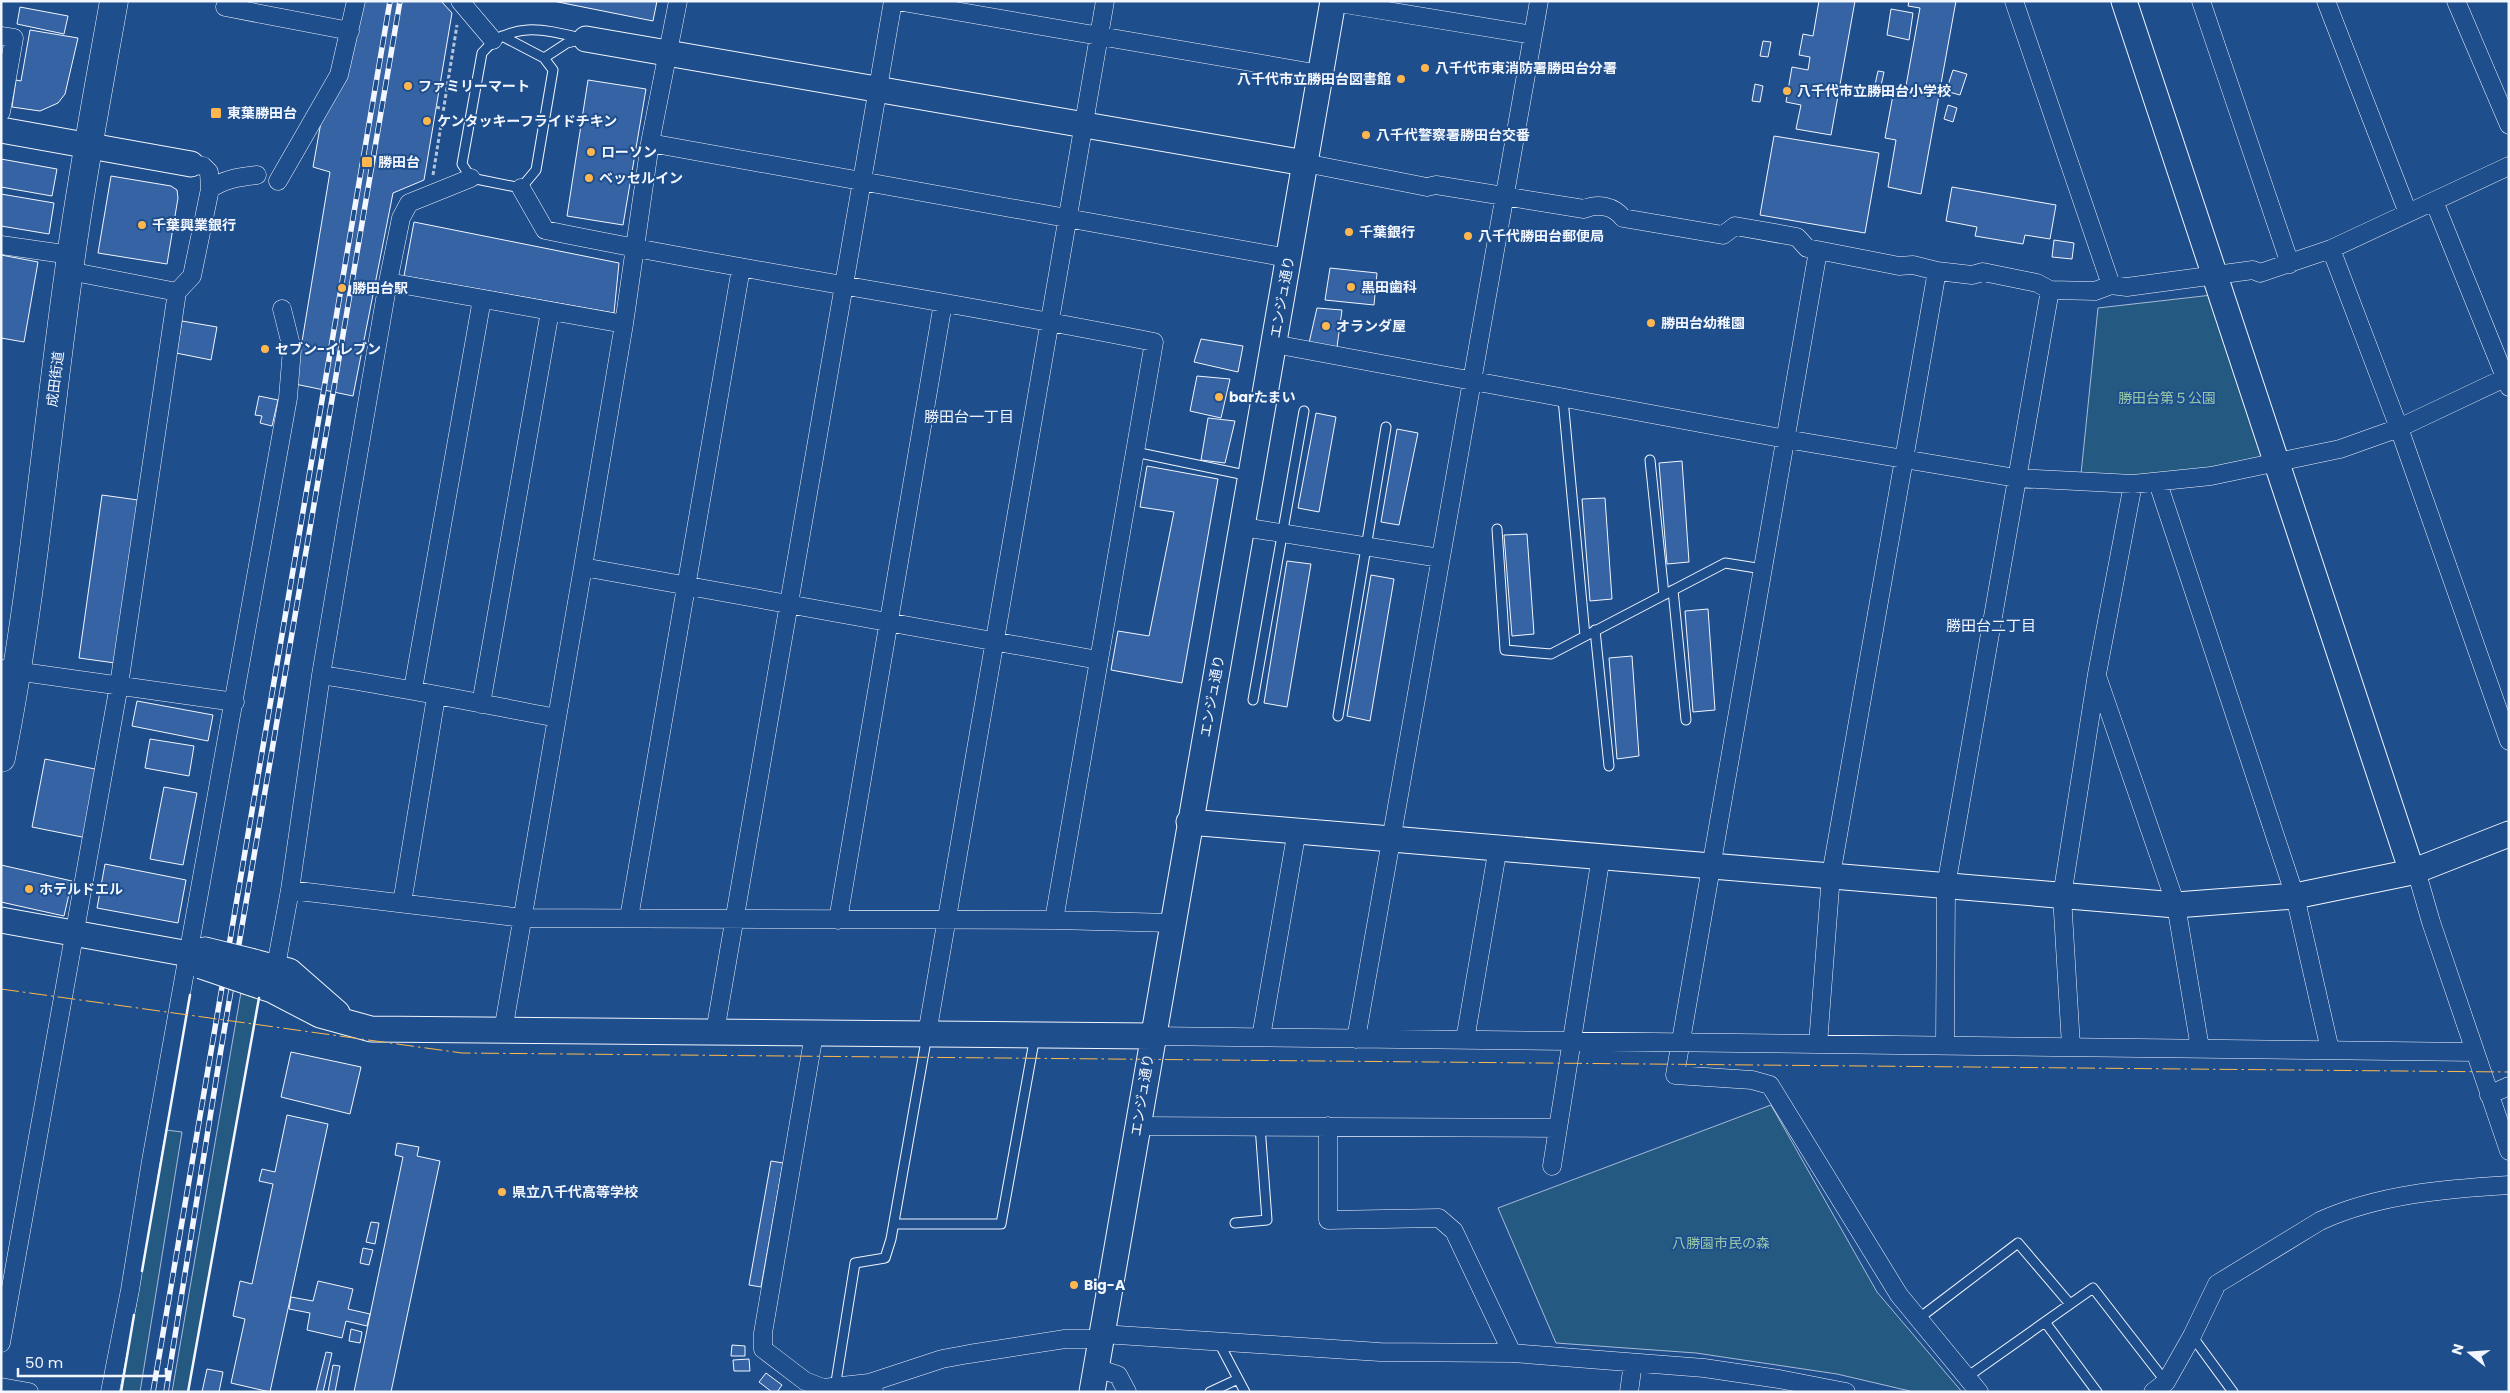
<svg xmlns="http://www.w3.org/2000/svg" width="2510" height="1393" font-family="Poppins,'Noto Sans JP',sans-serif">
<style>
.green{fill:#245a82;stroke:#a8bbd7}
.building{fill:#3563a3;stroke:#f2f6ff}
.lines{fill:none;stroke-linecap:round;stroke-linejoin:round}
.lane-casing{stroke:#f2f6ff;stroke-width:11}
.street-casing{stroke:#f2f6ff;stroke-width:19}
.secondary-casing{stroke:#f2f6ff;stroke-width:27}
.highway-casing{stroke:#f2f6ff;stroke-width:29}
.path{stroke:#b3c4dc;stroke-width:3;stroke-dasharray:4 2.5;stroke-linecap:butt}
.lane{stroke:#1f4e8c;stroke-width:9}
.street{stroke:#1f4e8c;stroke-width:18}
.secondary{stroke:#1f4e8c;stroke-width:25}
.highway{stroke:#1f4e8c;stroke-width:28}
.rail-casing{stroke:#f2f6ff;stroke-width:5.5}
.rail{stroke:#1f4e8c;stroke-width:4;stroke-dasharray:11;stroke-linecap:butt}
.secondary-bridge-casing{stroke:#f2f6ff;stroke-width:27;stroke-linecap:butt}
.secondary-bridge{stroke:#1f4e8c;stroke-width:25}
.wall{stroke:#f2f6ff;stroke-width:2.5}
.power{stroke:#ffb74d;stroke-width:1;stroke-dasharray:18 4 2.5 4;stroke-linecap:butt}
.poi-dot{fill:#ffb74d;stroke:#1f4e8c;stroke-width:2}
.labels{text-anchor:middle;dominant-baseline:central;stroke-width:4;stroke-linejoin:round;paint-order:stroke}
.poi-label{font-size:14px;font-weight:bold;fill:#f2f6ff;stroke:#1f4e8c;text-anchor:start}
.street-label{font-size:14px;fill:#f2f6ff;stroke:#1f4e8c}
.park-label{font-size:14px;fill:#97c8a6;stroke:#1f4e8c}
.neighbourhood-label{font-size:15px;fill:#f2f6ff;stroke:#1f4e8c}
</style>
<rect width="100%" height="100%" fill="#1f4e8c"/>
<path class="green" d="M2212,295L2272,461L2157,479L2081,474L2098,308Z
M241,992L259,998L188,1392H172Z
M1771,1105L1877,1292L1962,1392H1914L1837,1374L1696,1353L1556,1343L1498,1208Z
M166,1130L182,1132L140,1392H121Z"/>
<path class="building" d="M360,1H441L452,13L424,180L393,193L353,396L295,384L330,172L313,167L324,105Z
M553,1H657L653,21Z
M1819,1H1855L1831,135L1796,129L1801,105L1786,102L1792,67L1808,70L1810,57L1799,55L1803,34L1813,36Z
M1909,1H1956L1921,194L1888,187L1896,140L1885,138L1893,95L1904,97L1920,8L1908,6Z
M20,7L68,16L64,34L17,24Z
M1891,9L1913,13L1909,40L1887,35Z
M30,30L78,38L65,94L58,103L40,111L12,107L16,80L21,81Z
M1763,41L1771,42L1768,57L1760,56Z
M1953,70L1967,74L1960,95L1949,92L1951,86L1948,85Z
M1878,71L1884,72L1880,90L1874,89Z
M588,80L646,89L623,225L567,216Z
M1755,84L1763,86L1760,102L1752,101Z
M1948,105L1957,108L1953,122L1944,119Z
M1774,136L1879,153L1865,233L1760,215Z
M1,159L57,169L52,196L1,187Z
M111,176L171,186L177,190L178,198L167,264L98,253Z
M1952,187L2056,205L2050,239L2025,235L2023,244L1975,236L1977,227L1946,221Z
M1,194L54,203L49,234L1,226Z
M414,222L619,263L614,313L404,276Z
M2054,240L2074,243L2072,259L2052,257Z
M1,255L38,262L24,342L1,338Z
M1330,268L1377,273L1374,305L1325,300Z
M1317,308L1342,310L1337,347L1309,343Z
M182,321L217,327L211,360L176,353Z
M1201,339L1243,346L1238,372L1194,362Z
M1197,376L1230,379L1221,418L1190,411Z
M259,396L278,400L272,426L260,423L262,416L255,415Z
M1316,413L1336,417L1319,512L1298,508Z
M1208,418L1235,421L1225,463L1201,460Z
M1397,429L1418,433L1399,525L1381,522Z
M1682,461L1689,562L1667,564L1659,463Z
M1147,466L1218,479L1182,683L1111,670L1118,631L1149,636L1174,512L1140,507Z
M102,495L138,500L115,663L79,658Z
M1605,498L1612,599L1590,601L1582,499Z
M1527,534L1534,634L1512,636L1504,535Z
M1287,561L1311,564L1287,707L1264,703Z
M1371,575L1394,579L1370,721L1347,716Z
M1708,609L1715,710L1693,712L1685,611Z
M1632,656L1639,756L1617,759L1609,658Z
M137,701L213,715L208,741L132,726Z
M150,739L194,746L189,776L145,768Z
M45,759L100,770L87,838L32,827Z
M164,787L197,793L183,865L150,859Z
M105,864L186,880L178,923L97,908Z
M1,865L72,881L64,916L1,902Z
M291,1052L361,1067L350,1114L281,1097Z
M287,1115L328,1124L270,1392L231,1383L245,1319L233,1316L240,1281L252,1284L273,1184L259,1181L262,1169L275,1172Z
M397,1143L419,1147L417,1156L440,1161L391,1392H354L403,1157L395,1155Z
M771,1161L783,1163L761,1287L749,1285Z
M371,1222L379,1223L375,1244L366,1242Z
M363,1248L373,1250L369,1265L360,1263Z
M318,1281L353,1289L348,1309L370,1314L367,1326L346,1321L342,1338L307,1330L310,1313L289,1309L291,1297L313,1301Z
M351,1329L362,1332L360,1343L349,1341Z
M732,1345L745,1346V1356H731Z
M326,1352L332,1353L323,1392H316Z
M749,1359L750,1371H734L733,1360Z
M333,1365L340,1366L335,1392H328Z
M207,1369L223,1372L219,1392H202Z
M766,1373L782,1385L777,1392H772L759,1382Z"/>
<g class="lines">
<defs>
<path id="lane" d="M502,36L544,58L553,70L536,170L521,188L471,178L462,164L482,53C511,19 547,30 585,39
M544,58L567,43L584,39
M1563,399L1585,636
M1135,452L1250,476
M1650,460L1664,595
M1497,529L1505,650L1551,654L1725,563L1763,569
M1673,590L1686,720
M1595,630L1609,766
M1253,700L1304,411
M1338,716L1386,427
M1235,1223L1267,1220L1260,1126
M894,1224H1001L1035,1036
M1918,1319L2018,1243L2070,1304
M2045,1322L2097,1392
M2192,1336L2233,1392
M1218,1341L1245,1392
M1967,1377L2093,1288L2166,1382
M835,1388L855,1263L885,1258L891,1239L927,1035
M1210,1392L1238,1379"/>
<path id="street" d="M460,1L493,40
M897,1L1320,74
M2014,1L2111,285
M2201,1L2290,264
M2326,1L2408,213
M2456,1L2509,125
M1333,2L1533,35
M225,7L350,31
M1,36L14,38L1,112
M650,143L1288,258
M1305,163L1427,187L1436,185L1584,209C1598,203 1614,206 1623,218L1723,235L1735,226L1797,237L1807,248L1899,266L1913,265L1937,271L1972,275L1983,272L2037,283L2050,290L2095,291L2111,285L2127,287L2253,270L2260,273L2331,249L2509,166
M278,181L339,75L356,1
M521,188L545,230C747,272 952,301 1154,342L1054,920
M210,189C225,179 239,177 257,175
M2434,201L2509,387
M1,245L71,255
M2331,249L2399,428L2509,741
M1818,251L1675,1075L1752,1080L1770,1085L1899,1295L1979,1392
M69,271L177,292
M388,282L624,324
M1274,344L1786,439L2016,478L2133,484L2211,476L2340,449L2399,428L2509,376
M2158,483L2295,896L2330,1050
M1243,527L1440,558
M583,567L1098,660
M1,669L235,702
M321,675C400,687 478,703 557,718
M2097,676L2176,905L2200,1048
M413,689L482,299
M481,704L550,311
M2416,870L2431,922L2509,1151
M290,890L523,918L1054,920L1173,923
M402,903L436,697
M629,918L741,268
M838,920L943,303
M274,977L290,890L321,675L348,514L388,282L401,218L409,203L471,178
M503,1031L583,567L624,324L650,143L678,1
M715,1032L893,1
M814,1034L763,1333V1349L805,1381L823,1388L869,1383
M927,1034L1105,1
M1152,1036L2475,1052
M1261,1037L1297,830
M1356,1039L1539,1
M1465,1040L1498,847
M1818,1044L1831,875L1937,271
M1945,1045L1946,886L2050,290
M2071,1046L2062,896L2097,674L2133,484
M2489,1095L2509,1086
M1137,1126L1558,1128
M1328,1126V1220L1439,1218L1454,1231L1512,1353
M1552,1166L1601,856
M1102,1334L1380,1352L1512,1353L1704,1368L1779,1379L1846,1392
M1,1343L119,685L177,292L192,276L210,189L209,172L203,166L191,164
M1096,1368L1118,1375L1127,1392
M1,1387L29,1392
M874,1391L869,1383L942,1359L969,1354L1065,1339H1101
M110,1392L130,1290L151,1161L288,398L292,349L282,309
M1629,1392L1633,1363
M2153,1392L2166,1382L2192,1336L2217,1284L2320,1221C2379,1194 2445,1189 2509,1185"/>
<path id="secondary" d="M2124,1L2412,872
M586,39L1305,163
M1,130L191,164
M1189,822L2176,905L2295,896L2412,872L2509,834
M1,920L189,954L205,950
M254,962L289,971L337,1013
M248,982L272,990L320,1015L371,1029L1152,1036
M1092,1392L1333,1"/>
<path id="highway" d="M1,758C33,597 46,433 69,271C81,180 98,91 114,1"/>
</defs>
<use href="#lane" class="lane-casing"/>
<use href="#street" class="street-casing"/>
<use href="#secondary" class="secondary-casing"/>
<use href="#highway" class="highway-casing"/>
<path class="path" d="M436,107L444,109
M433,175L457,25"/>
<use href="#lane" class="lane"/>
<use href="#street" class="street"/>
<use href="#secondary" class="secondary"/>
<use href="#highway" class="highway"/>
<defs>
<path id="rail" d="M153,1392L390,1
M166,1392L221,1049L400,1"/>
</defs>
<use href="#rail" class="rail-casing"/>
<use href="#rail" class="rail"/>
<defs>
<path id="secondary-bridge" d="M205,950L254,962
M201,966L248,982"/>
</defs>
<use href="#secondary-bridge" class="secondary-bridge-casing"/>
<use href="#secondary-bridge" class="secondary-bridge"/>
<path class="wall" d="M142,1271L190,995
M121,1392L134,1315
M188,1392L259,998"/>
<path class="power" d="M1,989L462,1053L2509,1072"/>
</g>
<g class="poi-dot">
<circle cx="1425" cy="68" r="5"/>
<circle cx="1401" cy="79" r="5"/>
<circle cx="408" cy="86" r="5"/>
<circle cx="1787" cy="91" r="5"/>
<rect x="210" y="107" width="12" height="12" rx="2.5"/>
<circle cx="427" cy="121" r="5"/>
<circle cx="1366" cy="135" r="5"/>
<circle cx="591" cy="152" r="5"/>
<rect x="361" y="156" width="12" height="12" rx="2.5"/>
<circle cx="589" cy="178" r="5"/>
<circle cx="142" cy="225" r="5"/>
<circle cx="1349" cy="232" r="5"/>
<circle cx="1468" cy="236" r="5"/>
<circle cx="1351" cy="287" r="5"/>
<circle cx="342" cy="288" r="5"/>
<circle cx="1651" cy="323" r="5"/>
<circle cx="1326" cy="326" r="5"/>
<circle cx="265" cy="349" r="5"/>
<circle cx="1219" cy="397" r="5"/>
<circle cx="29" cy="889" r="5"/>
<circle cx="502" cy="1192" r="5"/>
<circle cx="1074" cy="1285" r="5"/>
</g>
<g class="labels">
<g class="poi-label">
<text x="1435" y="68">八千代市東消防署勝田台分署</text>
<text x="1391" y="79" text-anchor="end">八千代市立勝田台図書館</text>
<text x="418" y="86">ファミリーマート</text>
<text x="1797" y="91">八千代市立勝田台小学校</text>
<text x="227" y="113">東葉勝田台</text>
<text x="437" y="121">ケンタッキーフライドチキン</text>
<text x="1376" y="135">八千代警察署勝田台交番</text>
<text x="601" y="152">ローソン</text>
<text x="378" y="162">勝田台</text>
<text x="599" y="178">ベッセルイン</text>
<text x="152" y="225">千葉興業銀行</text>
<text x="1359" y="232">千葉銀行</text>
<text x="1478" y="236">八千代勝田台郵便局</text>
<text x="1361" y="287">黒田歯科</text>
<text x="352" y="288">勝田台駅</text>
<text x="1661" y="323">勝田台幼稚園</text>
<text x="1336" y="326">オランダ屋</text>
<text x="275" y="349">セブン-イレブン</text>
<text x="1229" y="397">barたまい</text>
<text x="39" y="889">ホテルドエル</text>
<text x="512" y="1192">県立八千代高等学校</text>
<text x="1084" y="1285">Big-A</text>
</g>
<g class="street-label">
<text transform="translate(1282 297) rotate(-80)">エンジュ通り</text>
<text transform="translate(55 379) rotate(-83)">成田街道</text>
<text transform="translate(1212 696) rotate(-80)">エンジュ通り</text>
<text transform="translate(1142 1095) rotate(-81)">エンジュ通り</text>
</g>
<g class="park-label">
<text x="2167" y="398">勝田台第５公園</text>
<text x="1721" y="1243">八勝園市民の森</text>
</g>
<g class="neighbourhood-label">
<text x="969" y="416">勝田台一丁目</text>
<text x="1991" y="625">勝田台二丁目</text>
</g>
</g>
<rect width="2510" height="1393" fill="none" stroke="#f2f6ff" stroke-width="5"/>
<g transform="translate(2470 1353) rotate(287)" stroke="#1f4e8c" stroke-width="4" paint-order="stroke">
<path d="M0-4L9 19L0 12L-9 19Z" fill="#f2f6ff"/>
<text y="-8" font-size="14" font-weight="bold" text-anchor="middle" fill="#f2f6ff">N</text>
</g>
<path d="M18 1368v8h148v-8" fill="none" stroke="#f2f6ff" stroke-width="2.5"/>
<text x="25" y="1368" font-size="15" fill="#f2f6ff" stroke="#1f4e8c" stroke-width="4" paint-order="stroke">50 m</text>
</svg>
